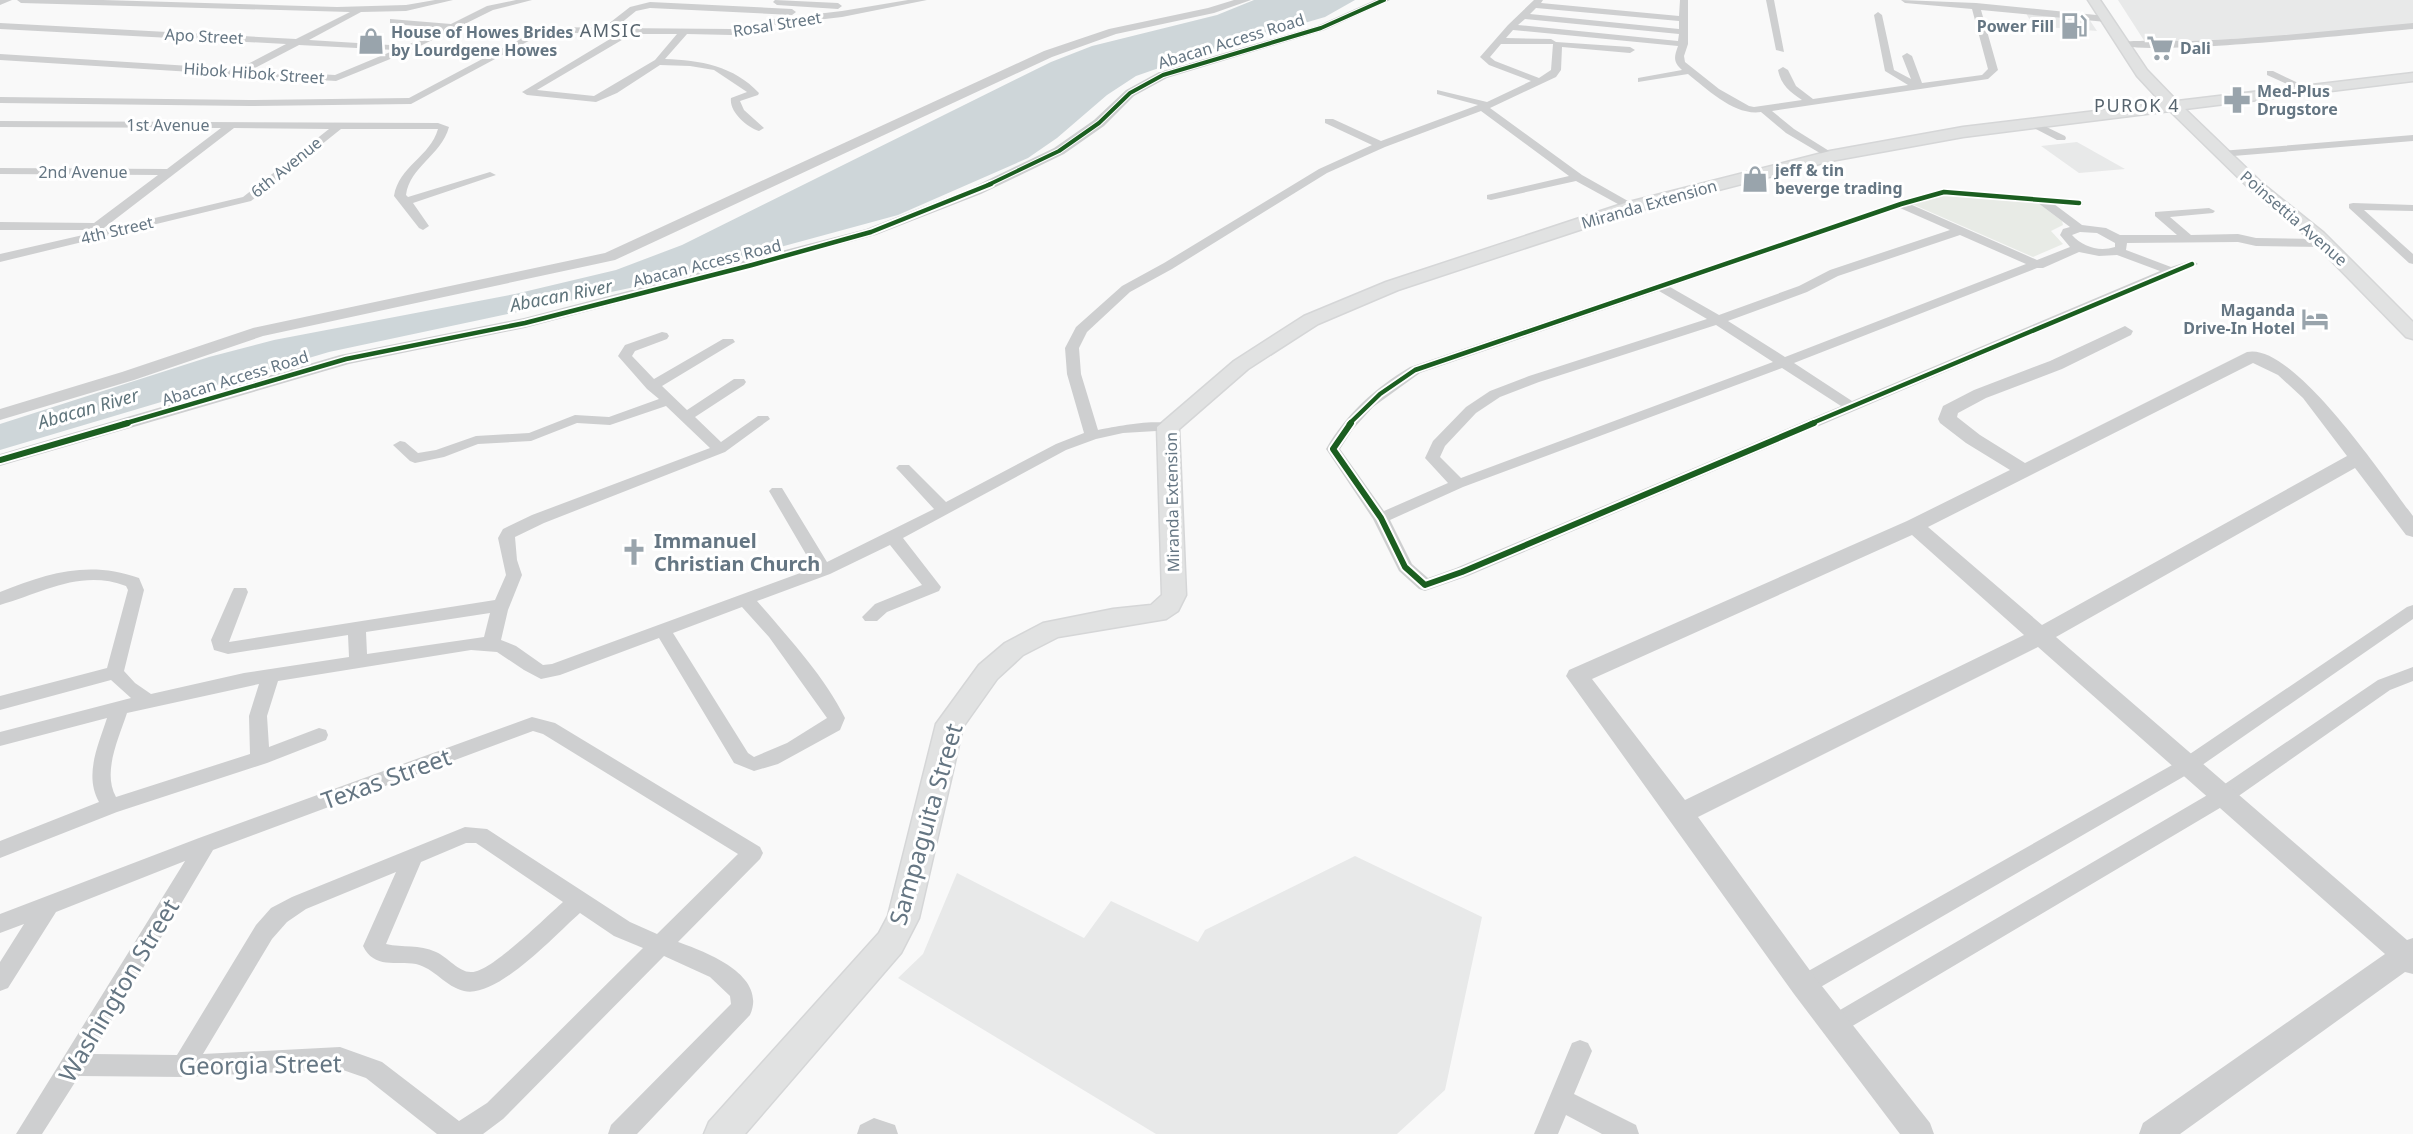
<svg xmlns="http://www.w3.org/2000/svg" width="2413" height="1134" font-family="'Noto Sans',sans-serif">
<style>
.built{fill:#e8e9e9}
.green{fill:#e8ebe6}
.water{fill:#ced6d9}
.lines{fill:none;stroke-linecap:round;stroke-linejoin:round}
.secondary-casing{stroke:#d5d6d7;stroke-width:3}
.minor{fill:#cecfd0;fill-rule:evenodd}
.tertiary{fill:#cecfd0;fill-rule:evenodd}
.secondary{fill:#e1e2e2;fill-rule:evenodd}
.cycleway-far2-casing{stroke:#fff;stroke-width:6}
.cycleway-far1-casing{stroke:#fff;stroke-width:8}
.cycleway-casing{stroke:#fff;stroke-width:10}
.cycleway-far2{stroke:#1b5e20;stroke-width:4}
.cycleway-far1{stroke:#1b5e20;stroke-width:4.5}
.cycleway{stroke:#1b5e20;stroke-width:6}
.labels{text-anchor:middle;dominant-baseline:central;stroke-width:6;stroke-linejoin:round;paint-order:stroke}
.far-street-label{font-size:16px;fill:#657683;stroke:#fff}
.far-poi-label{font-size:16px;font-weight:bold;fill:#657683;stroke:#fff;text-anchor:start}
.far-quarter-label{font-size:18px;letter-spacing:1.5px;fill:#57646e;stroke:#fff}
.far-neighbourhood-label{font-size:18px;letter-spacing:1.5px;fill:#57646e;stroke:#fff}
.far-water-label{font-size:18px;font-style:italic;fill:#60757c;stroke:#fff}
.poi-label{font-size:20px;font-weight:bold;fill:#657683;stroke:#fff;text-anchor:start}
.near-street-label{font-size:24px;fill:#657683;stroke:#fff}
</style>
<rect width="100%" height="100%" fill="#f9f9f9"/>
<path class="built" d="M2118,0H2413V24L2288,37L2145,42Z
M2026,13L2089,19L2097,31L2033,26Z
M2077,142L2125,169L2079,173L2041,146Z
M1355,856L1482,917L1445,1090L1397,1134H1156L898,978L923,954L957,873L1084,938L1111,901L1198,942L1205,930Z"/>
<path class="green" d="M1938,195L2038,203L2062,221L2063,225L2051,231L2063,244L2033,257L1912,204Z"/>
<path class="water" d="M1254,0H1355L1325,17L1205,52L1136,76L1107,95L1057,138L1028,158L898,215L630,288L329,352L0,450V424L209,357L274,340L515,294L616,270L682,245L1051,62L1092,46L1217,15Z"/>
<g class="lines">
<defs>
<path id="secondary" d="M2088,0H2100L2147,70L2177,101L2413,73V81L2185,109L2263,184L2324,233L2413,322V339L2406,337L2312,241L2251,190L2170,111L1963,137L1831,161L1637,211L1398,290L1318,324L1248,369L1179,429L1186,595L1178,611L1166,619L1058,637L1023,655L997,679L963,727L919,918L901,953L745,1134H704L709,1122L879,933L888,916L936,724L979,665L1005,643L1043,623L1113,609L1151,605L1162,595L1157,427L1234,361L1304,316L1386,282L1625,203L1830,151L1963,127L2162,103L2137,76Z"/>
</defs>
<use href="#secondary" class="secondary-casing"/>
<path class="minor" d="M0,0H12L0,5Z
M17,0H103L337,7L406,5L435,0H453L406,11L361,12L309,40L406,46L442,28L393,24L390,23V19L451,24L487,6L516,0H532L493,10L410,51L336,81L0,60V54L238,69L286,44L0,29V23L296,39L350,12L21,3ZM299,45L395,50L335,75L251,70Z
M775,0L838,3L842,6L838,9L777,5L773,2Z
M908,0H927L842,17L774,25L731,35L687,34L665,59C700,60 734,66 759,93L758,95L740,101L744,110L764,128L759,131C747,127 729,112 731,98L747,92L714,70L690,66L660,65L617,93L596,102L527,95L522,92L620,33H562L540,35L411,104L250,106L0,103V97L250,100L409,98L535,31L562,27L603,28L630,7L650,2L792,9L796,12L792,15L650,8L636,11L615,28L731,29L774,19L842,11ZM632,34H677L655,60L594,96L537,90Z
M1534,0H1543L1541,3L1679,16L1680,0H1688V44L1684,56L1685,62L1719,89L1749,106L1754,107L1802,100C1790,92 1781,85 1778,70L1783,67L1788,70L1796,86L1813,99L1908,85L1885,71L1874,15L1878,12L1882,15L1894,70L1911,79L1902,56L1907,53L1912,56L1922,83L1982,75L1988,69L1972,9L1905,3L1901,0L1976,3L2106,16L2110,19L2106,22L1981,10L1998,70L1988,79L1772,111L1794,129L1834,154L1835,156L1830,159L1786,133L1761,112C1735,116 1708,90 1688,74L1638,82V78L1682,70C1673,62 1674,57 1678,46L1513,30L1506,38L1551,39L1556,42L1630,47L1635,50L1630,53L1562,47L1561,70L1556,77L1490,108L1582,175L1635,205V209H1627L1576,181L1491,200L1487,199V195L1569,176L1481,111L1385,147L1327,173L1172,269L1130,292L1087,332L1079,348L1081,374L1098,430C1113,427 1165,416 1175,427L1173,430L1123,433L1096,439L1066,450L903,538L941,587L939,591L887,612L877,621H865L862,617L875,604L922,585L890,545L830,574L757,601C787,636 825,677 845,718L840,730L778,764L754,771L734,763L659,638L560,675L541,679L524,670L497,652L471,650L278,681L267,716L269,747L319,728L326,730L328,735L326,740L267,763L117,812L0,858V841L99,802C84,775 98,746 107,718L0,746V732L131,698L111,680L0,710V696L107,668L128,590L126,586C80,569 43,593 0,605V592C47,573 89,560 139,578L144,590L124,671L135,683L151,694L244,673L349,657L348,635L228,654L214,650L211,640L232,592L234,588H246L248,592L229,642L495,600L506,575L498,538L503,529L532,515L710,448L666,406L610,425L577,423L531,441L478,444L444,457L415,463L410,461L393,445L400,441L405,442L418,453L436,450L476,436L529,433L575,415L609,417L659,399L647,389L618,356L625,345L662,332L667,333L669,336L667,339L635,351L632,356L654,379L723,339H733L735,342L662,386L687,410L734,379H744L746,382L744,385L695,417L721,442L758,416H768L770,419L725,452L544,523L515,537L517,560L522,575L508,610L501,640L516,646L543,665L552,664L814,568L769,491L772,488H782L827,562L934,509L899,471L896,468L899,465H909L946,502L1056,444L1084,433L1067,374L1065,348L1076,327L1122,286L1164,263L1319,169L1372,145L1325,123V119H1333L1381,141L1478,105L1437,94V90L1487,102L1531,81L1489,65L1480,57L1508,25ZM1536,8L1679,21V29L1530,14ZM1525,19L1679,34L1678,41L1518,25ZM1501,44H1553L1551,70L1539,78L1495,61L1490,57ZM742,607L769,637L827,718L787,743L754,757L748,753L673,633ZM490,613L484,637L367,654L366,632ZM259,684L249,716L250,754L116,797C102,772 119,738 127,713Z
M1766,0H1774L1784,52L1776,50Z
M2413,23V29C2371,32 2138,59 2116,43C2121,40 2173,41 2184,41C2260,39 2337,30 2413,23Z
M2267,71H2273L2313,90L2305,92L2267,75Z
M2032,120L2065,136L2066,138L2065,140H2057L2028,125L2027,123Z
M0,121L438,123L449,127C441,156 410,166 406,195L408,197L490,172L496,175L413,203L429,226L423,230L419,228L394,196C399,166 430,157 438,129H341L251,201L0,262V254L83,235L85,230H0V222L94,223L158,175L0,174V168L167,169L221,128L0,127ZM234,128L329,129L243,197L100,231Z
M2413,135V141L2221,157L2216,154L2221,151Z
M1944,189L2083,201V205L2054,204L2082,225L2106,228L2120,235H2177L2155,216V212L2209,208L2215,211L2213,213L2170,217L2191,235L2238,234L2256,238L2324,239L2330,243L2324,247L2256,246L2238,242L2127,243L2126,250L2171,267L2192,260L2198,264L1468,576L1425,591L1419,589L1399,571L1373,519L1326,449C1346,414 1375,388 1410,367L1897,202ZM1944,195L2038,203L2070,227L2063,229L2060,235L2070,247L2037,260L1912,205ZM1900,208L1950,230L1830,270L1799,286L1719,315L1670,287ZM2080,232L2097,233L2115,243V247C2099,252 2083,247 2072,235ZM1960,235L2026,264L1785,357L1728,321L1807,292L1838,276ZM2079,252L2099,256L2117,255L2160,271L1852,401L1794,363L2037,268H2043ZM1659,291L1707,319L1529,376L1490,391L1466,407L1433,441L1425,458L1448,483L1384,511L1340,449L1353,429L1373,407L1420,373ZM1716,325L1773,362L1461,478L1440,457L1445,446L1476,413L1500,397L1539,382ZM1782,368L1841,406L1456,568L1428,578L1412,564L1390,520L1463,487Z
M2353,203L2413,205V211L2364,210L2413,254V264L2409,263L2349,208V204Z
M2413,605V619L2195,770L1812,992L1804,995L1796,992L1793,985L1796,978L2181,760L2407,607Z
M2413,667V681L2390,690L2230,802L1844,1031L1836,1035L1828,1031L1825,1024L1828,1017L2216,790L2378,680Z
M532,717L555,723L760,847L763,853L760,859L678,942C706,952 768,975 750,1015L637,1134H608L611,1125L731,1004L730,996L710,977L664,956L503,1119L483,1134H437L366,1078L340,1069L183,1077L79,1076L42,1134H16L185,861L56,912L8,988L0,991V962L24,924L0,933V914L199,838ZM533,731L543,734L738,854L657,934L630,922L487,829L465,827L292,897L271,908L256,925L177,1055L92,1054L213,850ZM466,843H476L563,902C547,916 491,972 472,972C459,973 448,957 436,952C419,944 403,948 386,944L421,862ZM396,872L363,946C374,969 396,961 416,964C434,968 446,987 464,991C497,999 556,934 580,913L614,936L643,948L487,1103L459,1121L382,1062L340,1047L203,1054L272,939L287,922L306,909Z
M1580,1040L1588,1043L1592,1051L1574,1094L1636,1125L1639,1134H1602L1566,1115L1558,1134H1534L1572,1043Z
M874,1118L895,1125L898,1134H857L860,1125Z"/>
<path class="tertiary" d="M1234,0H1251L1214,13L1116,34L1052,57L615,260L263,336L134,380L0,420V409L122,372L253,328L605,253L1044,51L1109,29L1208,8Z
M1375,0H1390L1325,30L1167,78L1134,96L1104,126L1064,154L981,194L876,235L525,328L349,364L0,466V454L340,355L524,318L866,229L971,188L1054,148L1094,120L1126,90L1159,72L1317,26Z
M2125,326L2133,331L2131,335L2062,369L1986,398L1958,413L1957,417L1980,435L2025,463L2247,352C2293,341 2386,481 2413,516V537L2406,535L2355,468L2056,637L2407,940L2413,938V974L2405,972L2180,1134H2139L2143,1123L2385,954L2038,647L1698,817L1814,976L1930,1123L1934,1134H1900L1794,994L1566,676L1569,670L1907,521L2010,470L1966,443L1940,423L1938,419L1943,406L1974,390L2050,361ZM2253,363L2278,375L2303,398L2347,456L2042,625L1928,527ZM1912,535L2024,635L1685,800L1592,679Z"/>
<use href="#secondary" class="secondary"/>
<defs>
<path id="cycleway-far2" d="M988,185L1059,151L1099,123L1130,93L1163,75L1321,28L1384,0"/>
<path id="cycleway-far1" d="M123,424L346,359L525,323L752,265L871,232L991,184
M1349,424L1380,394L1415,370L1901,204L1944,192L2079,203
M1810,424L2192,264"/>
<path id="cycleway" d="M1351,423L1333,449L1381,518L1405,567L1425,585L1462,572L1814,423
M0,460L128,423"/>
</defs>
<use href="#cycleway-far2" class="cycleway-far2-casing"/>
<use href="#cycleway-far1" class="cycleway-far1-casing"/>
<use href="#cycleway" class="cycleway-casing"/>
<use href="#cycleway-far2" class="cycleway-far2"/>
<use href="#cycleway-far1" class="cycleway-far1"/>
<use href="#cycleway" class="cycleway"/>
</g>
<defs>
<symbol id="fuel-bare" viewBox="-9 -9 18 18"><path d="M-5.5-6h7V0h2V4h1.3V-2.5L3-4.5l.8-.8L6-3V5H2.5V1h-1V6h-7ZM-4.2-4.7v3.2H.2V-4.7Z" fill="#99a4ac" stroke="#fff" stroke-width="2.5" paint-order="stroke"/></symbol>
<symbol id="shop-bare" viewBox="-9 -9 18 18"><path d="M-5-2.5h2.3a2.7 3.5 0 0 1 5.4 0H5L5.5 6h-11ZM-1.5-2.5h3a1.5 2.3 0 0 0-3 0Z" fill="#99a4ac" stroke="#fff" stroke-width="2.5" paint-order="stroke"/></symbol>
<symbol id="supermarket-bare" viewBox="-9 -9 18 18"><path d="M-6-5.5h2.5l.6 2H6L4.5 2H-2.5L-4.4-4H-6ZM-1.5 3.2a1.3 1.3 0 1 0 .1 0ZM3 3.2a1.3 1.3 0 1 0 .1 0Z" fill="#99a4ac" stroke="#fff" stroke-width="2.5" paint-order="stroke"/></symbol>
<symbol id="pharmacy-bare" viewBox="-9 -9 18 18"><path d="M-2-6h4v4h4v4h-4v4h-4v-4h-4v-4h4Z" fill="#99a4ac" stroke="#fff" stroke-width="2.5" paint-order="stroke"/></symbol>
<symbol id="hotel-bare" viewBox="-9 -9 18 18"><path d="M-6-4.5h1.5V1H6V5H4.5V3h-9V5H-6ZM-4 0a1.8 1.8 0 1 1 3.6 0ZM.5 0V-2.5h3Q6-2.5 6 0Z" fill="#99a4ac" stroke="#fff" stroke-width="2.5" paint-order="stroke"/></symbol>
<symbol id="church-bare" viewBox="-9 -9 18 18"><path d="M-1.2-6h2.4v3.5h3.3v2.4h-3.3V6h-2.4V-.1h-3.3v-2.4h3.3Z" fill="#99a4ac" stroke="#fff" stroke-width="2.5" paint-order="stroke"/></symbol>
</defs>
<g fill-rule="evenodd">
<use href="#fuel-bare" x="2055" y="7" width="38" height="38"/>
<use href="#shop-bare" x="352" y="22" width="38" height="38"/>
<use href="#supermarket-bare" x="2141" y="29" width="38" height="38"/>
<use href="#pharmacy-bare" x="2218" y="81" width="38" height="38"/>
<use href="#shop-bare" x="1736" y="160" width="38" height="38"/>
<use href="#hotel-bare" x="2296" y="300" width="38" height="38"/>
<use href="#church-bare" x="615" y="533" width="38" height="38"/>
</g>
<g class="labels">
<g class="far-street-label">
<text transform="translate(777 24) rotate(-9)">Rosal Street</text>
<text transform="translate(204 36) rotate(3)">Apo Street</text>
<text transform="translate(1231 41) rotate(-17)">Abacan Access Road</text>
<text transform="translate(254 73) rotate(4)">Hibok Hibok Street</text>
<text x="168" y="125">1st Avenue</text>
<text transform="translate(286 167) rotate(-39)">6th Avenue</text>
<text x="83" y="172">2nd Avenue</text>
<text transform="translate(1649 204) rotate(-16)">Miranda Extension</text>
<text transform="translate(2294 218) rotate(41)">Poinsettia Avenue</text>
<text transform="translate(117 230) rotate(-13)">4th Street</text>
<text transform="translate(707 263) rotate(-14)">Abacan Access Road</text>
<text transform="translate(235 378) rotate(-17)">Abacan Access Road</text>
<text transform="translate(1172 502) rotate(-91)">Miranda Extension</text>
</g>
<g class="far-poi-label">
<text x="2054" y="26" text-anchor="end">Power Fill</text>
<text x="391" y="32">House of Howes Brides<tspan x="391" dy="18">by Lourdgene Howes</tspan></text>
<text x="2180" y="48">Dali</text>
<text x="2257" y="91">Med-Plus<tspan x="2257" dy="18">Drugstore</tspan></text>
<text x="1775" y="170">jeff &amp; tin<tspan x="1775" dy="18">beverge trading</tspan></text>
<text x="2295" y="310" text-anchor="end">Maganda<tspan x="2295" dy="18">Drive-In Hotel</tspan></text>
</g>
<g class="far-quarter-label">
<text x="611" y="30">AMSIC</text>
</g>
<g class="far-neighbourhood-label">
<text x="2137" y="105">PUROK 4</text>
</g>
<g class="far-water-label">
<text transform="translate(561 295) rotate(-11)">Abacan River</text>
<text transform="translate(88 408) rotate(-16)">Abacan River</text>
</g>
<g class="poi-label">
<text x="654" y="540">Immanuel<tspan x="654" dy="23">Christian Church</tspan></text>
</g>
<g class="near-street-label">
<text transform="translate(386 778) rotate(-20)">Texas Street</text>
<text transform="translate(925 824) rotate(-74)">Sampaguita Street</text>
<text transform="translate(118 990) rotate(-59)">Washington Street</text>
<text transform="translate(260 1064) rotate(-1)">Georgia Street</text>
</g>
</g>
</svg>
